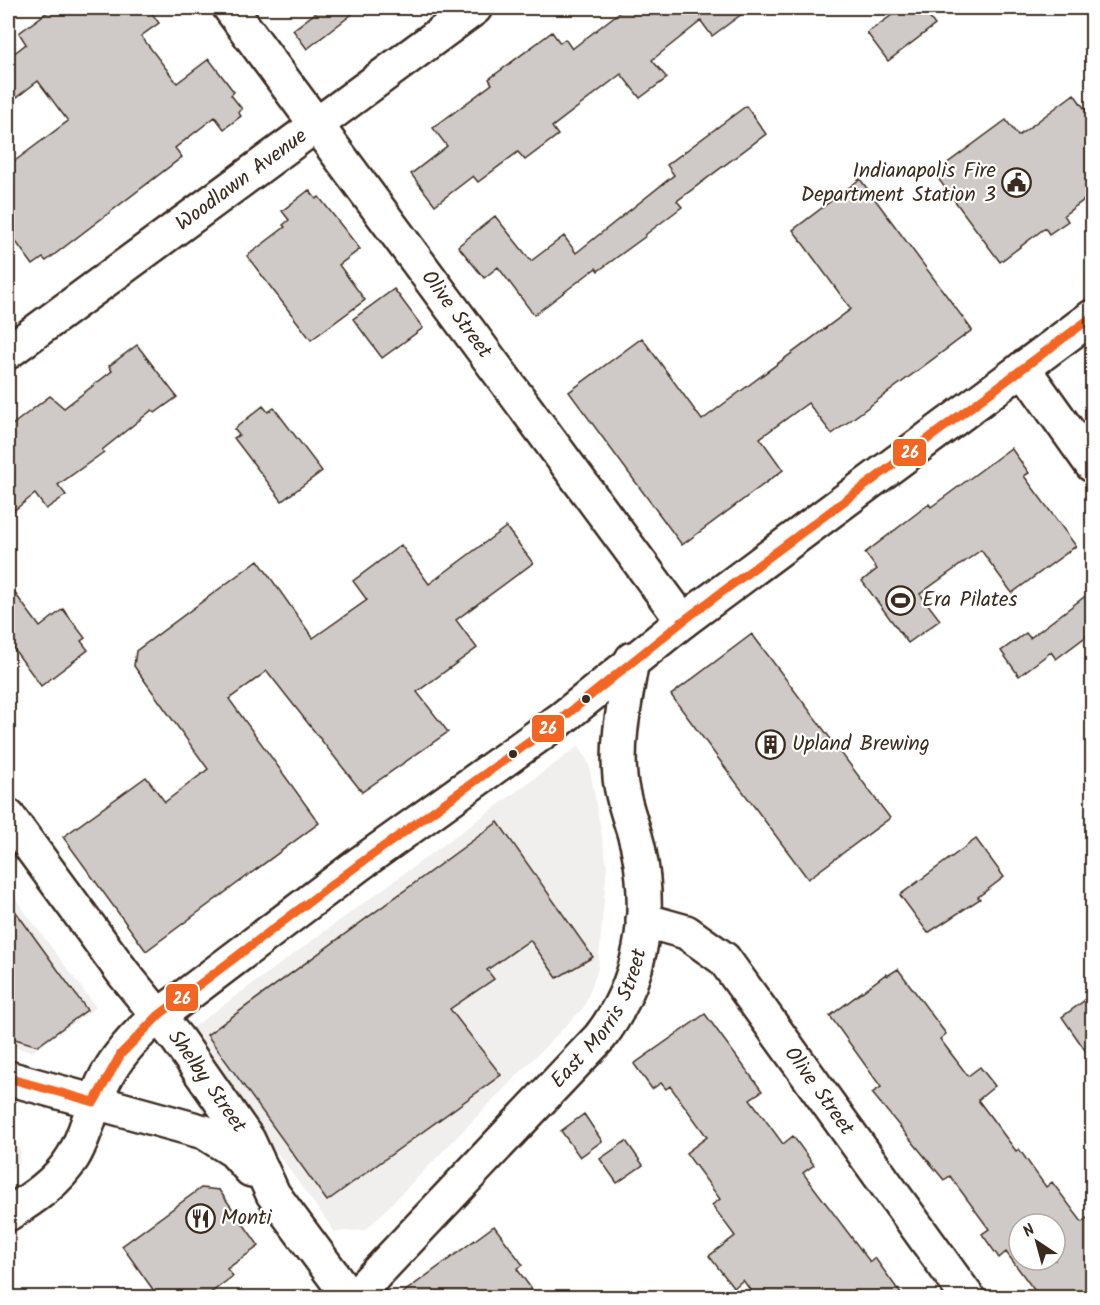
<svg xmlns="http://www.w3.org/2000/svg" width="1100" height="1305" font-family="Kalam,sans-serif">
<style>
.built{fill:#f1efee}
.building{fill:#cfcac7;stroke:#3b2a1e;stroke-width:1.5;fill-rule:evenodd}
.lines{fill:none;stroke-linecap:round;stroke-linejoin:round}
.street-casing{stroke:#3b2a1e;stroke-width:38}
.secondary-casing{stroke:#3b2a1e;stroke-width:38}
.street{stroke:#fff;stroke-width:33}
.secondary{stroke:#fff;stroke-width:33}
.bus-1-casing{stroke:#fff;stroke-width:14}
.bus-1{stroke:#f26522;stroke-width:9}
.bus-dot{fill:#3b2a1e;stroke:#fff;stroke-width:2}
.labels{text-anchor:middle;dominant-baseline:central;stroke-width:4.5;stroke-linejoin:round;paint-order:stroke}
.poi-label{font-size:21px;fill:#3b2a1e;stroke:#fff;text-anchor:start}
.street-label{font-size:21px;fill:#3b2a1e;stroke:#fff}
.line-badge{stroke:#fff;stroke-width:2}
.badge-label{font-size:16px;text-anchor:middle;font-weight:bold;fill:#fff}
</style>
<rect width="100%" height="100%" fill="#fff"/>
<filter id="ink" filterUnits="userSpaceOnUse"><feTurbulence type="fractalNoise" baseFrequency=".0167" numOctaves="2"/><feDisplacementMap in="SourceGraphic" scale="12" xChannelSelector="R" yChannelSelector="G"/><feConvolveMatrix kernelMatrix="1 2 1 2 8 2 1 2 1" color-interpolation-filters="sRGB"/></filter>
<g filter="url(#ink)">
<path class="built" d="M579,746L589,764L607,865L598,969L584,1007L366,1230L335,1232L191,1036L192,1028Z
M8,889L96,1007L32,1052L8,1045Z
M8,1140L14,1142L21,1152L18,1164L8,1171Z"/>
<path class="building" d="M53,8H148L159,23L141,36L177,83L209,59L234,92L231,95L242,109L238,112L241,116L224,129L215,117L175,148L182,157L46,261L43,258L33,265L8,231V166L68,121L38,81L8,104V58L26,44L19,33Z
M322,8H360L307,49L293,30Z
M625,8H750L712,36L701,21L652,60L667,78L640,98L621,74L552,127L558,135L525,160L518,152L478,182L473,176L435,205L411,174L447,146L433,128L492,84L489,79L552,32L560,43L565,39L572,49Z
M902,8H922L935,25L888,61L867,33Z
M1074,94L1092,119V194L1064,215L1068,221L1049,234L1045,228L1000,262L934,173L1006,120L1018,136Z
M746,106L766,134L677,201L682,207L645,235L646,236L598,271L596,268L534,315L498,267L484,278L458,246L495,216L531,261L564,236L576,253L674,175L667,165Z
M860,179L972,330L832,434L808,403L760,438L783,470L682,545L569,392L642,338L702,420L851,309L793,230Z
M309,190L316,199L319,197L360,249L339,265L365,300L311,340L247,256L285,227L283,225L289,220L282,211Z
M394,289L423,328L382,358L353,319Z
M137,345L177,397L155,413L152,410L102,450L104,452L58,485L66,495L46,509L35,494L8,515V428L50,396L64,408L112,371L109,366Z
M263,406L268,412L274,408L322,471L282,501L234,438L239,435L234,429Z
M1011,448L1029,473L1024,476L1076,546L1012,593L981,550L920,594L940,620L908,643L862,581L877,569L865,553L929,504L931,507Z
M506,527L533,563L456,620L477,648L417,692L448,732L362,792L267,671L229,699L319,823L146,951L63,837L146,777L165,802L208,769L134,666L136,651L258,560L313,638L367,600L353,581L401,545L429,584Z
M8,584L40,627L63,609L85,638L81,641L88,650L41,686L8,641Z
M1092,591V632L1056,659L1051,652L1019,676L1001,651L1026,633L1030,638Z
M752,634L890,818L808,879L671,695Z
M498,822L593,957L557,978L530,940L487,970L494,979L450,1009L501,1075L327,1201L207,1035Z
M976,839L1004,877L978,897L980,899L928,933L900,895Z
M8,901L87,1010L38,1046L8,1037Z
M898,969L946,1034L940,1039L968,1076L980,1067L995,1086L978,1100L1016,1151L1019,1149L1046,1187L1052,1182L1082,1222L1092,1214V1298H1040L1006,1252L999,1258L982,1234L989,1229L950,1176L944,1180L872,1093L881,1087L830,1016L886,974L887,976ZM1019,1224H1055V1260H1019Z
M1092,995V1060L1062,1017Z
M705,1014L762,1091L750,1099L783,1144L793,1136L814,1165L803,1173L870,1262L875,1258L904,1298H756L743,1280L734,1288L709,1256L735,1236L712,1205L720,1199L686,1153L707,1137L670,1086L666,1089L661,1083L652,1089L634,1064Z
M584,1114L602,1141L580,1157L561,1131Z
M626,1141L643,1165L617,1183L600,1159Z
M201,1188L219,1190L259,1246L227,1269L233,1276L204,1298H159L122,1246Z
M494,1226L523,1265L517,1269L538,1298H396Z"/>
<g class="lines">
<defs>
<g id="street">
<path id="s1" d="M230,8L683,621"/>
<path id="s2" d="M8,352L475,8"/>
<path d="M1023,368L1092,465"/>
<path id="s3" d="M643,920L686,932L724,959L968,1298"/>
</g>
<g id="secondary">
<path id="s4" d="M8,816L124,974L178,1040L248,1140L273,1194L350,1298"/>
<path d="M8,1078L204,1132L234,1151L251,1170"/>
<path d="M8,1214C32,1199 58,1182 73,1157C85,1137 90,1113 99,1092C110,1064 129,1042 151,1022L358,865L560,720L683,621L1092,317"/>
<path id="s5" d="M353,1298L600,1037C641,984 652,917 639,852C634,826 622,803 620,777C616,738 626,698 632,659"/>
</g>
</defs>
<use href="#street" class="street-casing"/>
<use href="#secondary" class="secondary-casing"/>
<use href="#street" class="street"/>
<use href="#secondary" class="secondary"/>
<defs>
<path id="bus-1" d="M8,1078L94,1102L121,1054L159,1015L358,865L560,720L683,621L1092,317"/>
</defs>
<use href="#bus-1" class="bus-1-casing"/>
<use href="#bus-1" class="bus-1"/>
</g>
</g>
<defs>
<symbol id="civic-ring" viewBox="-11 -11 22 22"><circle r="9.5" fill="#fff" stroke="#3b2a1e" stroke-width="1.5"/><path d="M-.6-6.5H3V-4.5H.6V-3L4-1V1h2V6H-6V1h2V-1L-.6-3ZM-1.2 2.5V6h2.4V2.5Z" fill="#3b2a1e"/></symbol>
<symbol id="stadium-ring" viewBox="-11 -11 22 22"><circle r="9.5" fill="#fff" stroke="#3b2a1e" stroke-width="1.5"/><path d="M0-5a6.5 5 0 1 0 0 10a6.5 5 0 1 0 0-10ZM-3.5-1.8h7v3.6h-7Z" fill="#3b2a1e"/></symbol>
<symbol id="building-ring" viewBox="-11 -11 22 22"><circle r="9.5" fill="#fff" stroke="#3b2a1e" stroke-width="1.5"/><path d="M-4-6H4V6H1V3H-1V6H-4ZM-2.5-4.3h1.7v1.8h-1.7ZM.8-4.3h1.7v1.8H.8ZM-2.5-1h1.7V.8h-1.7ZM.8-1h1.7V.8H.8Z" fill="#3b2a1e"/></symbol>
<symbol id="restaurant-ring" viewBox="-11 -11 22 22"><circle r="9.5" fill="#fff" stroke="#3b2a1e" stroke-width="1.5"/><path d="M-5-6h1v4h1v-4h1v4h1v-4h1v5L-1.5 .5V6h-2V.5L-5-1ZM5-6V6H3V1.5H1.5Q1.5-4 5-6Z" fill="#3b2a1e"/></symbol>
</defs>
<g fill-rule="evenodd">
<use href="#civic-ring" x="1000" y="166" width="33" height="33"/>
<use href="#stadium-ring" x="884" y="584" width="33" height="33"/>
<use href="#building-ring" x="754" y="728" width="33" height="33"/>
<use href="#restaurant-ring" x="184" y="1202" width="33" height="33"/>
</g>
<g class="bus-dot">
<circle cx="586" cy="699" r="5"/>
<circle cx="513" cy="754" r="5"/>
</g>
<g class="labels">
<g class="poi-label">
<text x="996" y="171" text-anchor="end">Indianapolis Fire<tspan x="996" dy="24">Department Station 3</tspan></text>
<text x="922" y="600">Era Pilates</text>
<text x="792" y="744">Upland Brewing</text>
<text x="221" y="1218">Monti</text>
</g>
<g class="street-label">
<text stroke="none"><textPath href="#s2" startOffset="290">Woodlawn Avenue</textPath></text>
<text stroke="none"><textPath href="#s1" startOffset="381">Olive Street</textPath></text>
<text stroke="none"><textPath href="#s5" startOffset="375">East Morris Street</textPath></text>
<text stroke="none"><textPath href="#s4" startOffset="332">Shelby Street</textPath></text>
<text stroke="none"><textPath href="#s3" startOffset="254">Olive Street</textPath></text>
</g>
</g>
<g class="line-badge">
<rect x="892" y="438" width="35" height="29" rx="6" fill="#f26522"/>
<rect x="531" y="714" width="34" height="29" rx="6" fill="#f26522"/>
<rect x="165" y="983" width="34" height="29" rx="6" fill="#f26522"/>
</g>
<g class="badge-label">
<text x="910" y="458">26</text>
<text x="548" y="734">26</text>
<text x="182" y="1004">26</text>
</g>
<rect width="1100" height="1305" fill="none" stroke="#fff" stroke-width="30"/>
<rect x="15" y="15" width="1070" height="1275" fill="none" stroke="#3b2a1e" stroke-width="2" filter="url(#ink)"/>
<g transform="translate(1037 1242) rotate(324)"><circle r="28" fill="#ffffff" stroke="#b1aaa5" stroke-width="1.5"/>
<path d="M0-4.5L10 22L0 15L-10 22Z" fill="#3b2a1e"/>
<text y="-9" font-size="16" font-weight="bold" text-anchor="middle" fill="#3b2a1e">N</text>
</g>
</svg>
